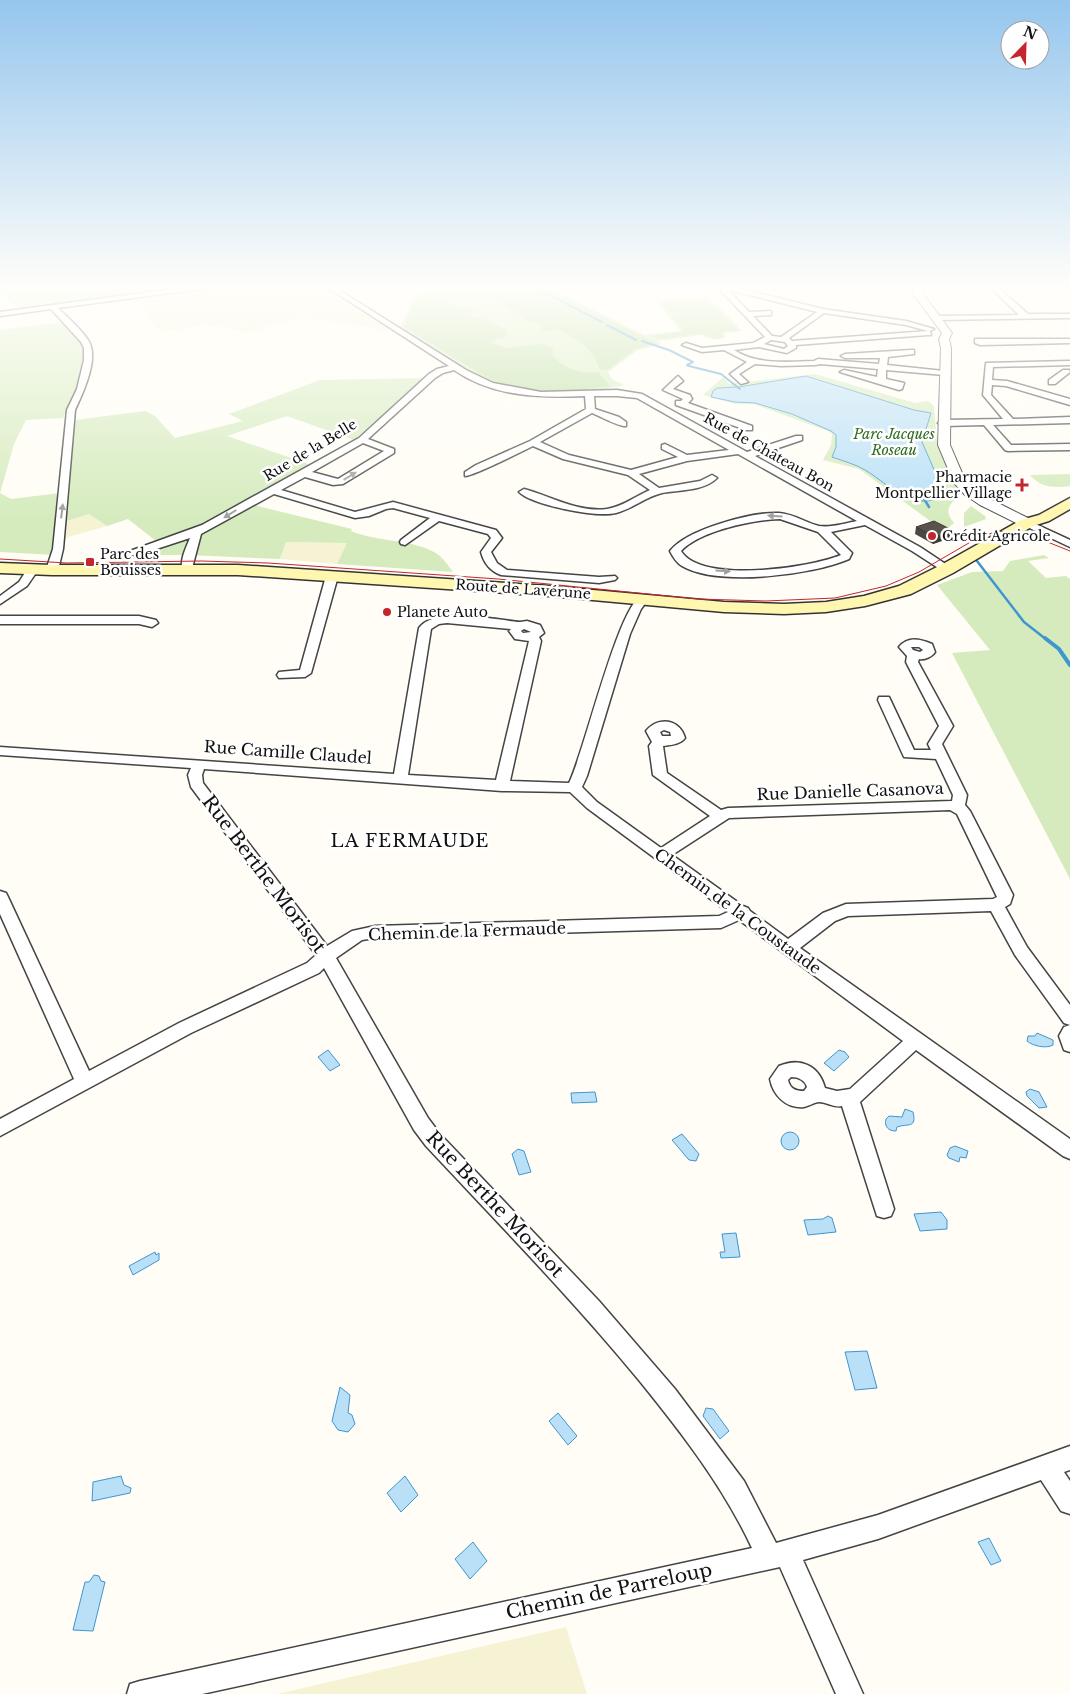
<svg xmlns="http://www.w3.org/2000/svg" width="1070" height="1694" font-family="'Libre Baskerville',serif">
<style>
.farmland{fill:#f6f3d4}
.green{fill:#d5ebbd}
.forest{fill:#b9dc9c}
.water{fill:#b9e0f7;stroke:#3f96cf}
.lines{fill:none;stroke-linecap:round;stroke-linejoin:round}
.stream-far2{stroke:#3f96cf;stroke-width:2}
.stream-far1{stroke:#3f96cf;stroke-width:2.5}
.stream{stroke:#3f96cf;stroke-width:4}
.minor-casing{stroke:#444;stroke-width:3}
.tertiary-casing{stroke:#444;stroke-width:2}
.secondary-casing{stroke:#333;stroke-width:3}
.minor{fill:#fff;fill-rule:evenodd}
.tertiary{fill:#fff;fill-rule:evenodd}
.secondary{fill:#fff6b0;fill-rule:evenodd}
.tram{stroke:#c4262e;stroke-width:1}
.wall{fill:#4d4742}
.shaded-wall{fill:#3f3936}
.building{fill:#5a524d;stroke:#3f3936}
.oneway{fill:#a0a0a0}
.poi-dot{fill:#c4262e;stroke:#fff;stroke-width:2}
.labels{text-anchor:middle;dominant-baseline:central;stroke-width:5;stroke-linejoin:round;paint-order:stroke}
.far-park-label{font-size:14px;font-style:italic;fill:#2f6b1f;stroke:#fff}
.far-street-label{font-size:14px;fill:#111;stroke:#fff}
.far-poi-label{font-size:14px;fill:#111;stroke:#fff;text-anchor:start}
.street-label{font-size:16px;fill:#111;stroke:#fff}
.neighbourhood-label{font-size:18px;letter-spacing:1px;fill:#111;stroke:#fff}
.near-street-label{font-size:19px;fill:#111;stroke:#fff}
</style>
<rect width="100%" height="100%" fill="#fffdf5"/>
<path class="farmland" d="M123,285H325L391,331L324,320L297,318L247,333L222,327L202,324L167,332L155,327L134,297L128,295Z
M89,514L107,526L61,539L64,522Z
M286,542L347,543L337,564L280,559Z
M566,1627L587,1694H277Z"/>
<path class="green" d="M0,285H123L128,295L24,310L5,298Z
M464,285H544L644,335L680,331L656,301L709,297L742,331L724,333L726,337C717,341 709,340 702,335L658,341L662,344L638,350L608,372L612,379L624,385L600,390L556,394L521,391L486,381L400,328L415,295Z
M64,322C69,328 78,334 82,341C94,361 72,400 63,418L26,420L14,444L0,493L11,499L60,493L54,555L0,552V330Z
M815,374L915,403L928,401L934,406L937,442L959,495C950,505 943,510 954,523L944,531L859,469L823,460L831,445L832,434L828,431L754,404H735L703,395L723,377L729,384Z
M425,378L354,440L287,416L227,436L309,464L245,503L352,529L351,531C377,542 410,539 434,552C442,556 447,564 453,572L337,564L347,543L286,542L280,559L187,555H135L161,545L128,519L107,526L89,514L64,522L75,420L145,411L155,416L175,438L243,421L229,414L320,380Z
M1070,474V486C1055,488 1041,488 1030,475Z
M971,506L985,516L986,519L964,527V513Z
M1044,555L1049,558L1028,561L1046,578L1066,576L1070,579V879L952,653L990,650L937,585L972,572L1003,571L1010,561Z"/>
<path class="forest" d="M478,285H540L658,344L636,349L607,370H600C591,345 578,339 555,329L545,332L541,330L542,326L528,321L496,300V297L489,294L486,287Z
M430,293C447,303 458,309 477,311L471,314L472,316L490,321V323L507,330L505,337L493,340L491,343L507,348L542,344L553,348L552,355C564,369 580,374 598,372L610,386L557,393L523,390L489,379L404,327L417,296Z
M706,299L740,331L722,332L723,337C713,342 709,334 700,334C683,334 667,343 651,336L683,331L661,302Z"/>
<path class="water" d="M806,376L914,410L931,413L922,442L946,497C906,510 896,489 865,470C855,464 843,461 832,457L836,447V435L831,431L792,414L755,403L735,402L711,397L713,391L717,388L739,387Z
M1037,1033L1053,1040V1045C1046,1049 1033,1046 1027,1041L1028,1036H1035Z
M328,1050L340,1065L330,1071L318,1057Z
M839,1050L845,1052L849,1057L834,1071L824,1063Z
M1030,1089L1039,1092L1047,1107L1039,1108L1027,1096L1026,1092Z
M595,1092L597,1102L572,1103L571,1093Z
M905,1109L913,1112C917,1129 908,1123 897,1127L896,1131C888,1131 884,1126 886,1119L889,1116L902,1117Z
M781 1141a9 9 0 1 1 18 0a9 9 0 1 1-18 0Z
M682,1134L699,1154L696,1161L689,1160L672,1140Z
M955,1146L968,1151L966,1158L960,1157L959,1162L949,1158L947,1155L950,1148Z
M518,1149L524,1151L531,1172L519,1175L512,1154Z
M941,1212L947,1220V1229L920,1231L914,1214Z
M828,1216L832,1218L836,1232L808,1235L804,1220L823,1219Z
M736,1233L740,1257L721,1258L720,1252H725L722,1234Z
M155,1252L156,1255L159,1253V1260L133,1275L129,1266Z
M867,1351L877,1388L855,1390L845,1352Z
M340,1387L350,1395L348,1413L352,1415L355,1424L348,1432L338,1430L332,1421Z
M706,1408L713,1409L729,1431L720,1439L703,1416Z
M558,1413L577,1436L568,1445L549,1421Z
M121,1476L124,1485L131,1488L130,1493L92,1501L93,1482Z
M405,1476L418,1495L401,1512L387,1493Z
M989,1538L1001,1561L991,1565L978,1542Z
M473,1542L487,1561L470,1579L455,1559Z
M94,1575L99,1576L101,1581L105,1582L93,1631L73,1630L85,1582H89Z"/>
<g class="lines">
<path class="stream-far2" d="M530,285L602,322
M607,325L636,340
M642,341L669,350L693,362L687,365L689,366L721,374L740,389"/>
<path class="stream-far1" d="M923,497L929,507
M977,561L1024,622L1047,640"/>
<path class="stream" d="M1045,638L1059,649L1070,665"/>
<defs>
<path id="minor" d="M202,285H219L215,287L58,308C68,318 80,328 88,340C100,357 83,393 75,410L63,549L58,570L56,572H48L46,570L53,549L67,410L77,389L84,360V348L81,342L51,309L0,316V312Z
M324,285H331L466,370L493,383L541,392L617,390L642,394L747,452L796,436H802V440L755,456L920,547L953,569L947,572L943,571L912,551L865,525L831,532L852,553L849,559C812,575 718,587 682,566C676,562 673,557 670,551C687,529 752,512 779,513C794,514 806,523 819,526C831,528 846,523 857,521L738,454L687,461L639,474L659,488L700,481L712,475L717,478C704,491 679,490 662,493C645,497 632,509 616,513C597,518 532,505 519,492L524,489C550,496 579,513 607,509C622,507 636,496 650,490L628,475L563,459L533,446C523,451 471,477 465,476V472L476,465L530,441L586,409L585,396C539,398 493,397 454,370L443,373L435,378L368,439L394,449V453L343,484L333,485L305,477L281,490L355,512L393,502L496,530L502,538L491,552L497,563L507,570L599,577L615,576L617,578L615,580L599,583L501,575C490,571 484,563 481,552L491,538L488,534L439,521L405,545L401,544L400,542L401,540L430,518L393,508L386,509L369,516L355,518L274,494L201,534L191,572H183C179,561 186,548 190,538L138,555H130L129,553L130,551L202,525L359,438L429,374L437,369L449,366ZM594,396H617L637,398L729,450L687,455L665,444L662,445V449L678,457L631,470L569,455L540,442L592,413C600,416 619,427 626,426V422L619,417L595,409ZM363,443L384,451L338,479L312,472ZM780,519L818,532L841,555C810,568 701,584 681,551C700,531 752,520 780,519Z
M713,285L729,286L823,309L906,321L934,329L930,331L931,335H928L796,345V348L787,353L759,347L734,350C757,365 787,362 814,361L818,359L879,364L880,358H845L841,356L845,354L911,350H914V354L888,357L887,365L944,371L948,373L944,375L886,370V379L904,383L902,389L899,390L840,372L844,370L877,377L878,369L820,364L816,365L781,366L755,364L739,374L748,382L741,384L730,374L747,362L724,350L702,352L682,345L686,343L702,348L753,343L765,337L722,292V289ZM729,291L730,290L817,312L781,337L772,336L753,316L771,315V311L749,312ZM824,313L906,325L928,331L792,341L789,338ZM771,340L785,342L788,346L784,349L764,344Z
M988,285H995L1028,314H1070V318L936,320L932,318L936,316L1019,315Z
M975,339H1070V343L980,345L975,343Z
M1070,361V365L993,367L992,380L1007,381L1070,399V405L1006,386L992,385L991,395L1013,419L1070,417V423L993,425L1011,445L1070,444V450L1008,451L1005,450L984,425L943,426L938,423L943,420L1003,419L983,395L986,363Z
M1063,370H1069L1070,372L1055,384H1049V380Z
M678,376L683,381L673,389L690,395L692,399L688,403L752,426V430H746L676,405V401H681L683,399L663,390Z
M1027,520L1070,540V547L1023,525L1022,523L1023,521Z
M32,567L38,570L27,586L0,604V596L19,582L28,568Z
M332,573L338,576L311,673L305,677L279,678L277,675L279,672L300,670L326,576Z
M643,595L649,598L641,609L630,634L587,776L582,787L597,802L661,848L710,816L653,775L649,746L652,742L646,731C658,716 680,719 685,738C680,745 669,745 663,746L667,773L721,810L728,808L952,801L953,795L936,759L904,757L878,700L879,697H889L914,750H931L928,744L939,726L906,662L907,656L899,647C908,636 920,639 932,644L935,652C932,657 924,660 919,659L918,662L953,726L942,744L967,795L965,805L970,811L1013,895L1010,904L1005,907L1027,947L1070,1005V1052L1064,1050L1059,1036L1064,1027L1070,1025L1064,1023L1015,955L991,911L848,916L835,921L800,948L1070,1139V1159L1063,1156L916,1050L860,1102L894,1209L891,1216L884,1218L877,1216L842,1106C834,1108 827,1102 819,1102C815,1102 809,1106 804,1107C786,1109 773,1095 770,1079L779,1066C800,1057 819,1065 825,1088L837,1091L850,1089L903,1041L739,920L721,928L375,938L362,940L336,958L428,1118L440,1134L599,1301L675,1389L744,1481L776,1543L878,1515L1070,1446V1470L1064,1472L1070,1481V1514L1061,1511L1041,1480L878,1539L803,1560L863,1694H836L780,1567L202,1694H127L130,1684L140,1681L752,1548C723,1486 681,1432 638,1379C571,1298 498,1223 426,1146L414,1130L324,968L319,973L191,1033L0,1136V1119L74,1079L0,914V891L6,893L8,897L89,1071L179,1023L307,963L316,955L191,787L188,775L191,768L0,755V747L394,774L419,628C435,606 495,620 520,622L527,621L540,625L544,633L539,637L541,641L510,781L569,783C584,754 619,601 643,595ZM447,623L511,629L509,631L515,639L529,641L496,780L408,775L431,629L439,624ZM524,629L531,632L523,633L521,631ZM911,647H919L923,650L920,652L913,650ZM664,730L670,732L671,736H662L660,732ZM204,769L502,791L570,792L587,808L728,912L719,916L375,926L352,931L327,946L203,783L202,775ZM950,810L957,814L997,897L993,899L846,904L823,913L788,939L750,911L748,908L743,906L672,855L729,818ZM791,1077C798,1077 805,1080 807,1087L804,1091C796,1091 790,1089 788,1080Z
M0,616H139L156,620L158,623L152,627L139,624H0Z"/>
<path id="tertiary" d="M911,285H920L924,295L952,333L949,339L951,348L950,445L962,473L967,481L975,489L990,499L1032,520L1034,523L1032,526H1022L980,505L965,495L954,483L938,445L941,348L939,339L942,333L914,295Z"/>
<path id="secondary" d="M1070,498V509L1049,521L1033,526L953,573L911,594L865,606L826,612L784,614L724,612L549,596L238,575H52L0,573V563L52,565H238L549,586L724,602L784,604L826,602L864,596L899,586L941,565L1021,520L1039,515Z"/>
</defs>
<use href="#minor" class="minor-casing"/>
<use href="#tertiary" class="tertiary-casing"/>
<use href="#secondary" class="secondary-casing"/>
<use href="#minor" class="minor"/>
<use href="#tertiary" class="tertiary"/>
<use href="#secondary" class="secondary"/>
<path class="tram" d="M0,559L67,563L201,561L268,563L498,579L698,599L766,601L835,598L886,586L919,572L974,540L997,531L1025,533L1070,551"/>
</g>
<path class="wall" d="M916,527L950,538L933,544L915,534Z"/>
<path class="shaded-wall" d="M952,530L950,538L933,544L935,537Z"/>
<path class="building" d="M934,521L952,530L935,537L916,527Z"/>
<defs><path id="oneway-solid" d="M-6-.8H1V-3.2L6.5 0L1 3.2V.8H-6Z" transform="scale(1.25)"/></defs>
<g class="oneway">
<use href="#oneway-solid" transform="translate(350 476) rotate(-31)"/>
<use href="#oneway-solid" transform="translate(62 511) rotate(-83)"/>
<use href="#oneway-solid" transform="translate(230 514) rotate(148)"/>
<use href="#oneway-solid" transform="translate(775 516) rotate(-177)"/>
<use href="#oneway-solid" transform="translate(723 571) rotate(4)"/>
</g>
<linearGradient id="sky" x2="0" y2="1"><stop stop-color="#95c6ee"/><stop offset="0.55" stop-color="#fffefa"/><stop offset="1" stop-color="#fffefa" stop-opacity="0"/></linearGradient>
<rect width="1070" height="522" fill="url(#sky)"/>
<g class="poi-dot">
<path d="M1019.5 477.5h5v5h5v5h-5v5h-5v-5h-5v-5h5z"/>
<circle cx="932" cy="536" r="5"/>
<rect x="85" y="557" width="10" height="10" rx="2.5"/>
<circle cx="387" cy="612" r="5"/>
</g>
<g class="labels">
<g class="far-park-label">
<text x="894" y="434">Parc Jacques<tspan x="894" dy="16">Roseau</tspan></text>
</g>
<g class="far-street-label">
<text transform="translate(310 450) rotate(-31)">Rue de la Belle</text>
<text transform="translate(769 452) rotate(29)">Rue de Château Bon</text>
<text transform="translate(523 589) rotate(4)">Route de Lavérune</text>
</g>
<g class="far-poi-label">
<text x="1012" y="477" text-anchor="end">Pharmacie<tspan x="1012" dy="16">Montpellier Village</tspan></text>
<text x="942" y="536">Crédit Agricole</text>
<text x="100" y="554">Parc des<tspan x="100" dy="16">Bouisses</tspan></text>
<text x="397" y="612">Planete Auto</text>
</g>
<g class="street-label">
<text transform="translate(288 752) rotate(4)">Rue Camille Claudel</text>
<text transform="translate(850 791) rotate(-2)">Rue Danielle Casanova</text>
<text transform="translate(738 911) rotate(36)">Chemin de la Coustaude</text>
<text transform="translate(467 931) rotate(-2)">Chemin de la Fermaude</text>
</g>
<g class="neighbourhood-label">
<text x="410" y="841">LA FERMAUDE</text>
</g>
<g class="near-street-label">
<text transform="translate(264 874) rotate(53)">Rue Berthe Morisot</text>
<text transform="translate(495 1204) rotate(47)">Rue Berthe Morisot</text>
<text transform="translate(609 1591) rotate(-12)">Chemin de Parreloup</text>
</g>
</g>
<g transform="translate(1025 45) rotate(23)"><circle r="24" fill="#ffffff" stroke="#a0a0a0"/>
<path d="M0-4L9 19L0 12L-9 19Z" fill="#c4262e"/>
<text y="-8" font-size="14" font-weight="bold" text-anchor="middle" fill="#111111">N</text>
</g>
</svg>
